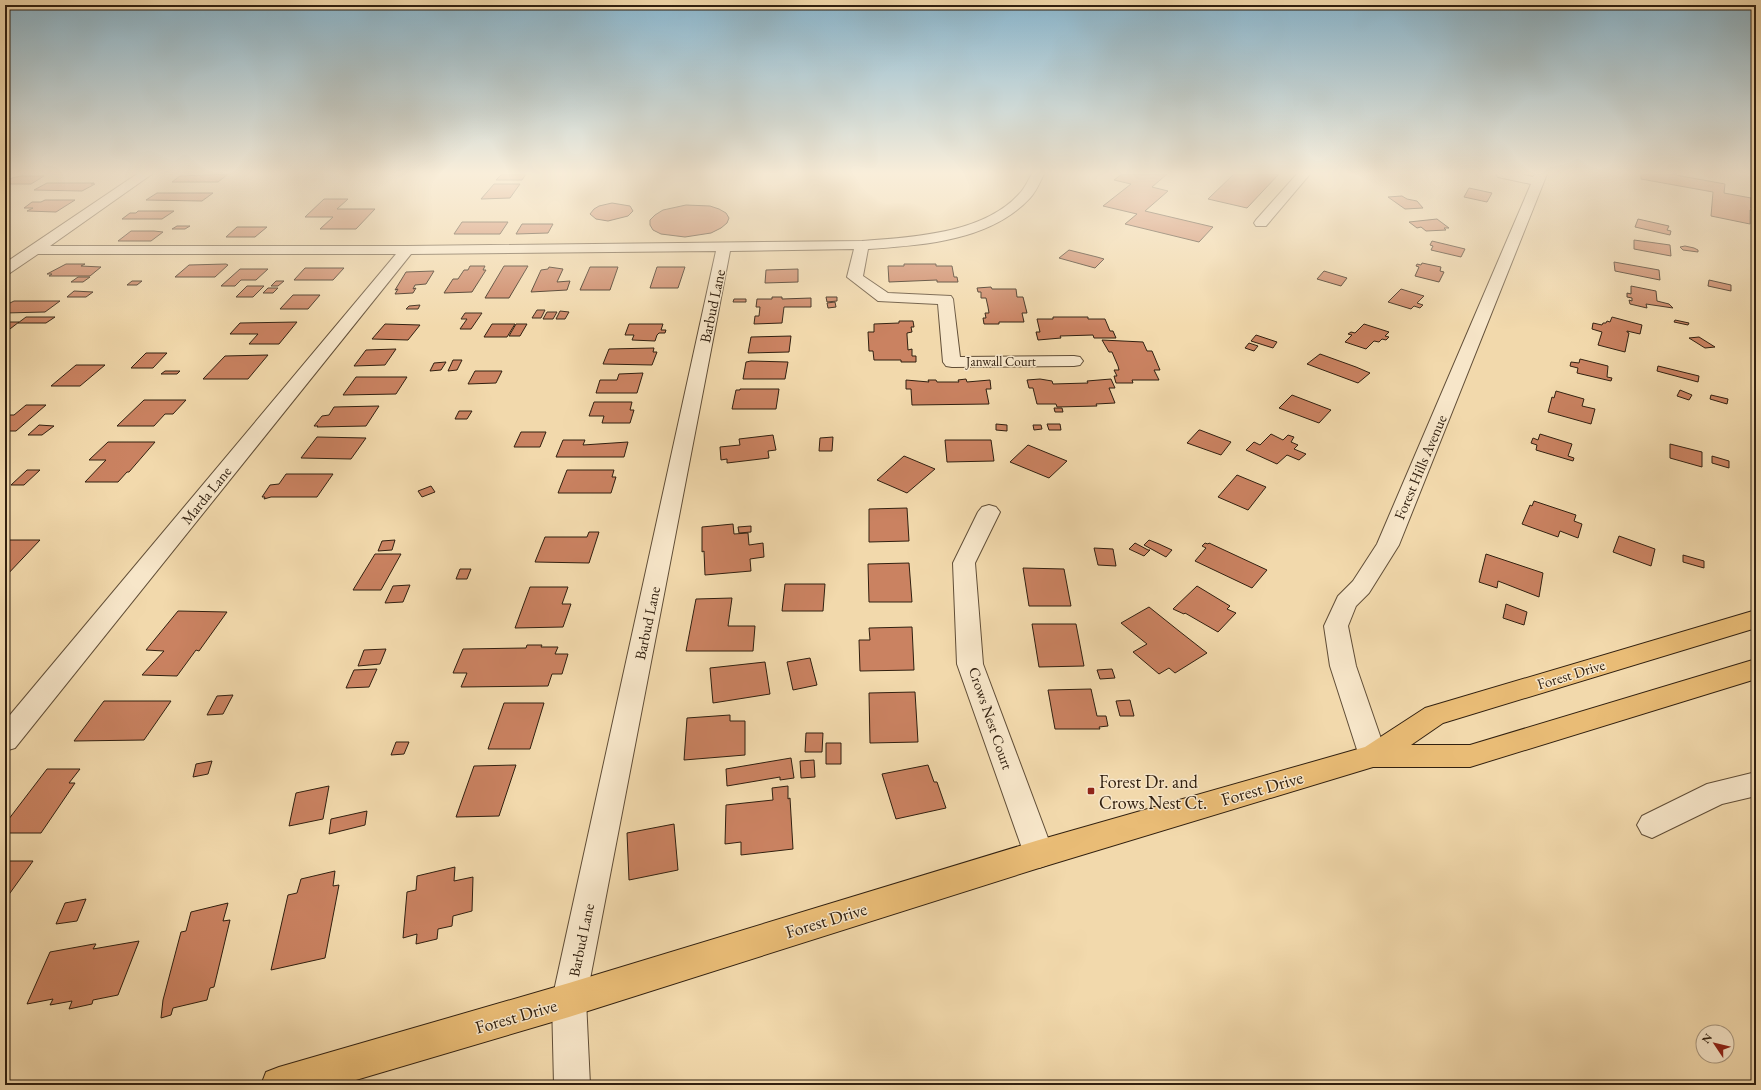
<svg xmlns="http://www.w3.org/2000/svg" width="1761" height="1090" font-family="'EB Garamond',serif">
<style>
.building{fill:#ca8261;stroke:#312010}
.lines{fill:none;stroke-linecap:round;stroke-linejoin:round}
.minor-casing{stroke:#614e37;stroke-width:2}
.major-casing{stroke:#312010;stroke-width:2}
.minor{fill:#f7e6c9;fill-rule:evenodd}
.major{fill:#e9bc76;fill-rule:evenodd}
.poi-dot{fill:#8f2418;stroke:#f7e6c9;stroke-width:1.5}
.labels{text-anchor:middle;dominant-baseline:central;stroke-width:3;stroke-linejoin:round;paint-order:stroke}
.far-street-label{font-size:13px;fill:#312010;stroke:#f7e6c9}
.street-label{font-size:15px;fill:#312010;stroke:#f7e6c9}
.near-poi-label{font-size:18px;fill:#312010;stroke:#f7e6c9;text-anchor:start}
.near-street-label{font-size:18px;fill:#312010;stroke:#f7e6c9}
</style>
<rect width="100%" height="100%" fill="#f2d9ac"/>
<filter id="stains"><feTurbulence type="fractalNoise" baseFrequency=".005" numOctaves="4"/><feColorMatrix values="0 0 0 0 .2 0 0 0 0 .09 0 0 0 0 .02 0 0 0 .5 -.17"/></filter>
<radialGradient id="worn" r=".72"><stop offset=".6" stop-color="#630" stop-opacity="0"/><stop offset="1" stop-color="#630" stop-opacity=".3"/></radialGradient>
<path class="building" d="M228,174L218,182H172L180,176Z
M502,174H526L522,180H496Z
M1122,174H1167L1152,187L1168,191L1145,211L1213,227L1199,242L1125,224L1137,214L1103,206L1131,184L1114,180Z
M1234,174H1279L1247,208L1208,199Z
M1641,174H1670L1725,184L1724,193L1751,198V208L1753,210H1750V224L1711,216L1713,192L1641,179Z
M21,176H44L31,184H8L10,182H5L12,178Z
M47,183H94L91,184H95L82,191L34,190Z
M494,184H520L510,198L481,199Z
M1469,188L1492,193L1487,202L1464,197Z
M157,193H213L202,201L146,200Z
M1402,196L1407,199L1417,201L1423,208L1405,209L1388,197Z
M324,199H348L337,209H375L356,229H320L333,217H305Z
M45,200H75L56,212L27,211L33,208H24L32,202H41Z
M612,203L630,206L633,211L628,216L608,221L596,219L590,214L594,209L599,206Z
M686,205L710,206L719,209L726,213L729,218L727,223L721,228L711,233L685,237L661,234L653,230L650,225V220L655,215L663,210Z
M138,211H174L162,219H122L130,213H136Z
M1437,219L1449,228H1444L1446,230L1426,231L1421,227L1417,228L1409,222Z
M1638,219L1669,226L1667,230L1671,231L1670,235L1635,227Z
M462,222H508L500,234H454Z
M522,224H553L548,233L516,234Z
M177,226H190L185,229H172Z
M237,227H267L255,237H226Z
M131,231H154L163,232L151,241H118Z
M1634,240L1670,245L1671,256L1634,249Z
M1432,241L1465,249L1461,257L1431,250L1433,246L1430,245Z
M1685,246L1694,248L1698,250V252L1683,250L1680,247Z
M1069,250L1097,257L1104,259L1095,268L1059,258Z
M1614,262L1659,270L1660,280L1615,271Z
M1422,263L1441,267L1440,271L1444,272L1439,282L1415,276L1419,267L1416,266L1417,264L1421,265Z
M66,264H85L81,266L101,267L90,276H49L52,274H47Z
M904,264H936V266H952L954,277H957L958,282H937V280L889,282L888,266H904Z
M189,265L226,264L228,265L215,277H175Z
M470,266H485L483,270H486L472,292L444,293L453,279H458L464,270H468Z
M504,266H528L509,298H485Z
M549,267L563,269L557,282L570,281L567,290L531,292L541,270L548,269Z
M590,267H618L610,290H580Z
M657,267H685L678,288H650Z
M305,268H344L333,280H294Z
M240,269H268L256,280H241L235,286H221Z
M798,269V282L765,283L766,270Z
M434,271L426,284L415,285L413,289L416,288L413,293L395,294L398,289L395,290L406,272Z
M1324,271L1347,278L1341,286L1317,279Z
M78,277H90L83,282H71Z
M1709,280L1731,285V291L1708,286Z
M132,281H142L137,285H127Z
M276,281H284L278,286H271Z
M247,286H264L253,297H236Z
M1631,286L1656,291L1657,301L1669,304L1673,308L1646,304L1647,308L1630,304L1629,300L1632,301V298L1627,297V293L1631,294Z
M991,287L992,289H1016L1017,297H1023L1027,313H1022L1024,322H999V324H984L983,318H986L985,313H989L988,307L986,298H981V292H978L977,288Z
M268,288H278L273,293H263Z
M1401,289L1424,296L1417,303L1423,305L1420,308L1414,306L1411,309L1388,302Z
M74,291L93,292L86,297H67Z
M293,295H320L308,309H280Z
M772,297H782V299L811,298V307H784L782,323L754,324L755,316H759L760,307H756L757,299H772Z
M826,297H837V301L827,302Z
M734,299H746V302H733Z
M14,301H60L45,312L5,313V303H10Z
M835,302L836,307L828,308L827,303Z
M420,305L418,309H406L409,306Z
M537,310H545L541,318H532Z
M560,311L569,312L565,319H556Z
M547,312H557L553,319H543Z
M465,313H482L471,329H460L467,319H461Z
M26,317H55L46,323H18Z
M1053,317H1088V319H1105L1110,331H1113L1116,338H1094L1093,335L1060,336L1061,338L1038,340L1036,332H1040L1037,319H1053Z
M1612,317L1642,325L1640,334L1627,331V332L1629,333L1625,352L1598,345L1602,332L1592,329L1593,323L1602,325L1603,323H1606L1607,321L1610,322Z
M1675,320L1689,323L1688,325L1674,322Z
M899,321H913L914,327H911L912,332L907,333V335L908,350L912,349V356H916V362H901V360H874L873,351H869L868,332H874V324L899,323Z
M5,322H19L6,332Z
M297,322L279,344H249L258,334H230L240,323Z
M385,324L420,325L408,340L372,339Z
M492,324H515L507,337H484Z
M516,324H527L520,336H509Z
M629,324H663L661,330H666L665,333H659L657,335L655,341L632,340L634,335H625Z
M1364,324L1389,332L1385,336L1389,337L1386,340L1382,339L1379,342L1374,341L1366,349L1345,342L1352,335L1348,334L1351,332L1355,333Z
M1256,335L1277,342L1273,348L1251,341Z
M791,336L789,352L748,353L751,337Z
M1699,337L1715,347L1705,348L1689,338Z
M1102,340L1143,342L1147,351H1152L1160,370H1154L1159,380H1132L1133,383H1116L1114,376H1117L1114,370H1119L1118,366L1112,352H1109Z
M1249,343L1258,346L1254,351L1245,348Z
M654,348L653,352H657L652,365L603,364L609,349Z
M396,349L385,365L354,366L366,350Z
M146,353H167L153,368H131Z
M1320,354L1356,367L1370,373L1358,383L1307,364Z
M268,355L248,379H203L225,356Z
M1580,359L1608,366L1607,377L1612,378L1611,381L1577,373L1578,368L1570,366L1571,362L1579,363Z
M453,360H462L457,370L448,371Z
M751,361L788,362L785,379H743L746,362Z
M446,362L441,370L430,371L434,363Z
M76,365H105L80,386H51Z
M1658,366L1699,376L1698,382L1657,371Z
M165,371H180L177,374H161Z
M475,371H502L496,383L468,384Z
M643,373L637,393H596L600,380H617L619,374Z
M356,377H407L396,394L343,395Z
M966,379L967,382L990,380L991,389H986L989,404L912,405L911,389H906V380L929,382L928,380H936L937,382H959L958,380Z
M1040,379L1052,381L1053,384L1088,383L1087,381L1111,379L1115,388H1109L1115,403L1096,404L1097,406L1057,407L1056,404H1037L1033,388H1029L1027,380Z
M740,389H779L776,409H732L736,390H740Z
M1680,390L1692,395L1689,400L1677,396Z
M1556,391L1584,399L1582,406L1595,409L1591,424L1548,412L1552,397L1554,398Z
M1292,395L1331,410L1319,423L1279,408Z
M1711,395L1728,399L1727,404L1710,399Z
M144,400H186L173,414H165L154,426H117Z
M594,402H632L630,410H634L630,423H602L604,416H589Z
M26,405H46L16,431H5V417L7,415H14Z
M379,406L366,426L317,427L318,426H314L322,416L329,415L334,407Z
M1054,408H1062L1063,412H1055Z
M459,411H472L467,419H455Z
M996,424L1007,425V431L996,430Z
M1047,424H1060L1061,430H1049Z
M39,425L54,426L42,435H28Z
M1033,425H1041L1042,429L1034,430Z
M1199,430H1200L1231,442L1221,455L1187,443Z
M521,432H546L540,447H514Z
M1271,434L1283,440L1288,435L1294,437L1291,442L1298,445L1294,449L1306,454L1299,460L1287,455L1277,464L1246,450L1254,442L1260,445Z
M1540,434L1572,444L1568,456L1574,458L1573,461L1536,450L1537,445L1531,443L1533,438L1538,440Z
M773,435L776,450L768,451L769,458L727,463V459L721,460L720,447L740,445L739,439Z
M317,437L366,438L351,459L301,458Z
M833,437L832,451H819L820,438Z
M563,440H585L583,445L628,442L624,457H556Z
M945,440H991L994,461L947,462Z
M108,442H155L129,472H127L118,482H85L106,460H89Z
M1670,444L1702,452V467L1670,458Z
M1028,445L1067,461L1049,478L1010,462Z
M904,456L935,469L907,493L877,480Z
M1712,456L1729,461V468L1712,463Z
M27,470H40L24,485H11Z
M567,470H614L612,477H616L611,493H558Z
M286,474H333L317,497H271L264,499L265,497H262L270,485L279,484Z
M1237,475L1266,487L1248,510L1218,497Z
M431,486L435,492L422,497L418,491Z
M1534,501L1576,515L1574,521L1582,524L1578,538L1560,531L1558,537L1522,524L1530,505L1532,506Z
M907,508L909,541L869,542V509Z
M733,524L734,534L748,533L749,545L763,543L764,557L750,559L751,571L705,575L704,551L702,552V527Z
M751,526V532L739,533L738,527Z
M589,532H599L589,563L535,562L545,537H587Z
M1619,536L1655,549L1651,566L1613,552Z
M5,540H40L5,577Z
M395,540L392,550L378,551L382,541Z
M1149,540L1159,544L1172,550L1166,557L1144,545Z
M1135,543L1148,550H1150L1144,556L1129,549Z
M1205,543L1208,544L1209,543L1267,570L1252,588L1195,561L1206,548L1202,546Z
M1094,548L1113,549L1116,566L1098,565Z
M375,554H401L381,590H353Z
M1486,554L1543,573L1539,597L1498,581L1497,588L1479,582Z
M1683,555L1704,561V568L1683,562Z
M909,563L912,602H869L868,564Z
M1023,568L1064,569L1071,606H1029Z
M460,569H471L467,579H456Z
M825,584L823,611H782L785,584Z
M410,585L403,602L385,603L393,586Z
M1197,586L1230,606L1227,609L1236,613L1218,632L1185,613L1184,614L1173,609Z
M530,587H568L562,604H571L563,627L515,628Z
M732,598L728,626H755L753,651H686L696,599Z
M1506,604L1527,612L1524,625L1503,618Z
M1149,607L1179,631L1207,653L1175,673L1169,668L1159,674L1133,652L1147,644L1121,623Z
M178,611L227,612L199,651L196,650L177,676L142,675L164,651L146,650Z
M1032,624H1076L1084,666L1039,667Z
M912,627L914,670L860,671L859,640H870L869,628Z
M527,645H542L541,647H558L555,654H568L562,674H552L548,686L461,687L467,673H453L463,649L526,648Z
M386,649L380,664L358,666L364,650Z
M810,658L817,685L793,690L787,662Z
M765,662L770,694L713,703L710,668Z
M377,669L369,687L346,688L354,670Z
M1112,669L1115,678L1100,679L1097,670Z
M1091,689L1097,716H1106L1108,726L1099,727L1100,729H1055L1048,690Z
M915,692L918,742L870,743L869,693Z
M233,695L223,714L207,715L217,696Z
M1130,700L1134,716H1120L1116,701Z
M104,701H171L144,740L74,741Z
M504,703H544L530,749H488Z
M730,715V721H745V755L684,760L687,718Z
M806,733H823L822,752H805Z
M396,742H409L404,754L391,755Z
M826,743H841V764H826Z
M791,758L794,778L780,780V777L727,786L726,769Z
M814,760L815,777L801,778L800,761Z
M212,761L208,774L193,777L196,764Z
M516,765L499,816L456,817L474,766Z
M928,765L934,782H937L946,808L896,819L882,774Z
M47,769H80L69,783H75L41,833H5V824Z
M329,786L323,819L289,826L296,793Z
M788,786V799L790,798L793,849L741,855V842L725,844L726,805L773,800L772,788Z
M367,811L365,825L329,834L331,819Z
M674,824L678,870L629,880L627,833Z
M5,861H33L5,900Z
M455,867L454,881L473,877L472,911L453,916L452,926L438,929L437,939L416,944L417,934L403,938L407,892L416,890L417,876Z
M335,871L333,886L339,885L325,958L271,970L288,895L297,893L301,879Z
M86,899L77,921L56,924L65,903Z
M228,903L223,921L230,920L214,987L210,988L207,1000L173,1008L171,1015L161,1018L163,1000L181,932L186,931L191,912Z
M139,941L118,995L93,1000L92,1004L69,1009L72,1001L50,1005L53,999L27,1004L50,952L94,944H96L93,949Z"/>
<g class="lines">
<defs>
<path id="minor" d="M137,174H152L50,246H407L862,241C913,237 984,234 1020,193C1025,188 1028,180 1032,174H1044C1040,182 1036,192 1030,198C990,241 923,245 868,249L863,276L888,293L951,296L953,299L960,357L1074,356L1080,357L1083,361L1080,365L1074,366L952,367L946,366L943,362L938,304L878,301L847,277L854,249L730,251L586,1000L590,1085H554L552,1000L716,251L411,254L15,748L5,751V721L396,254H38L10,273L5,274V263Z
M1297,174H1310L1266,226H1256L1254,223L1256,220Z
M1496,174H1521L1533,177L1535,174H1547L1399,545L1369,593L1356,606L1348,626L1356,666L1387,756L1383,764L1373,767L1363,764L1359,756L1330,666L1324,626L1338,596L1353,581L1377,544L1531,184L1498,177Z
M989,505L996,507L1000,512L975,563L983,664L1054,854L1050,864L1039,868L1028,864L1024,854L957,664L953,563L978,512L982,507Z
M1756,772V796L1722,804L1652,838L1642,834L1637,825L1642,816L1707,784Z"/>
<path id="major" d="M1756,610V628L1443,723L1411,745H1470L1756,659V679L1470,767H1373L1039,868L569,1017L339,1085H261L266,1072L279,1067L569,983L1039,840L1365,747L1425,708Z"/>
</defs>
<use href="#minor" class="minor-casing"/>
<use href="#major" class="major-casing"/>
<use href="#minor" class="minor"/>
<use href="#major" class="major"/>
</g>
<linearGradient id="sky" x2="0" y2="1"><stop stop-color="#89b6ce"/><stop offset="0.53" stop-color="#f9eeda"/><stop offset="1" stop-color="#f9eeda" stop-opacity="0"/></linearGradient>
<rect width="1761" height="327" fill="url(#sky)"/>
<rect class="poi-dot" x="1087" y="787" width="8" height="8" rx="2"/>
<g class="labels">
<g class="far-street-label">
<text x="1001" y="361">Janwall Court</text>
</g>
<g class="street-label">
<text transform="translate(712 306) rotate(-78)">Barbud Lane</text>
<text transform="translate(1420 467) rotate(-67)">Forest Hills Avenue</text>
<text transform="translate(206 495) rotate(-51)">Marda Lane</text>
<text transform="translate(647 623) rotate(-78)">Barbud Lane</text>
<text transform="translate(1571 674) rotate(-17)">Forest Drive</text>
<text transform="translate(991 718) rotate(71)">Crows Nest Court</text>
<text transform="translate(581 940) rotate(-78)">Barbud Lane</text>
</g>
<g class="near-poi-label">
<text x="1099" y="781">Forest Dr. and<tspan x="1099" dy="21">Crows Nest Ct.</tspan></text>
</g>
<g class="near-street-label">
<text transform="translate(1262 788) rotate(-16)">Forest Drive</text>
<text transform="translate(826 920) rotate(-17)">Forest Drive</text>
<text transform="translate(516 1016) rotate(-16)">Forest Drive</text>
</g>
</g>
<rect width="1761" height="1090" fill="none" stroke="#f2d9ac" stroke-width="20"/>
<rect x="6" y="6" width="1749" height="1078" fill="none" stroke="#312010" stroke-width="2"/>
<rect x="10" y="10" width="1741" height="1070" fill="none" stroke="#312010"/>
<g transform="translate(1715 1044) rotate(305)"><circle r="19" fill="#f7e6c9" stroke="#a8977f"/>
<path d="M0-3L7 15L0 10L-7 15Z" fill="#8f2418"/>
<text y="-6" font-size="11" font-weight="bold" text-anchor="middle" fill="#312010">N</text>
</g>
<rect width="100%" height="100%" filter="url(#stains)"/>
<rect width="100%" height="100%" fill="url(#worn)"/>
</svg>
